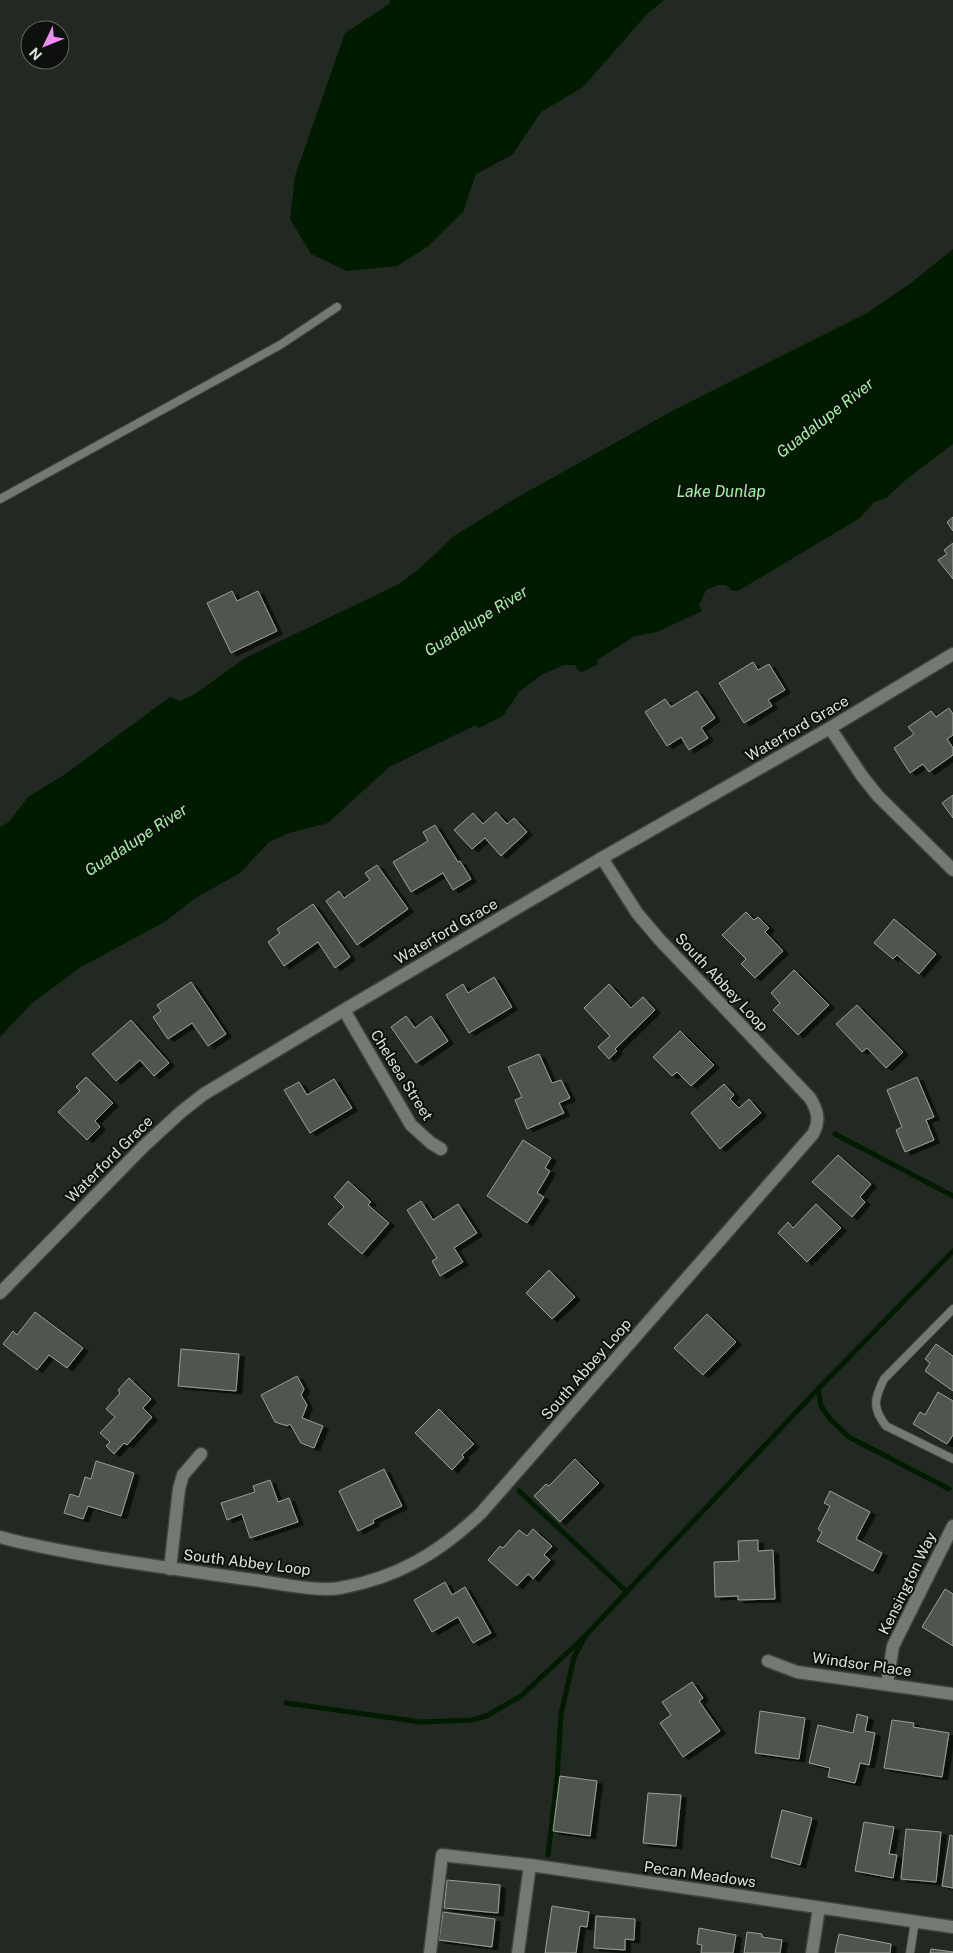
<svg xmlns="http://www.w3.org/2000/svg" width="953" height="1953" font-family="'Public Sans',sans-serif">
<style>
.water{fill:#001b00}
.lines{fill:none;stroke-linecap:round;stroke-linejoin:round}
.stream{stroke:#001b00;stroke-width:5}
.building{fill:#50574f;stroke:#98a097;filter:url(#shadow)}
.service-casing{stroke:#3e433d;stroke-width:10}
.minor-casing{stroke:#3e433d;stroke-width:15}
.service{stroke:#727a71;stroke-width:8}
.minor{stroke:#727a71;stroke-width:12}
.labels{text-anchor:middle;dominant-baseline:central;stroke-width:4;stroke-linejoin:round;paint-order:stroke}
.street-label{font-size:15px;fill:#dee2dd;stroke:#0d100d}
.water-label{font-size:16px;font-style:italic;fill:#a1f49f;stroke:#0d100d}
</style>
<defs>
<filter id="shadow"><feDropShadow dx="5.5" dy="3" stdDeviation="0" flood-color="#0009"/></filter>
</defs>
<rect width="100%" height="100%" fill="#222822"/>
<path class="water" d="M391,0H664L648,13L583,87L541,112L512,155L476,174L463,212L427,247L397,266L347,271L311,254L290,219L295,176L345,33L389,4Z
M953,249V444L908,478L886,498L874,502L860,518L738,591H732L726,585H718L706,590L699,605L702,611L657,632L635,636L597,660L598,664L583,672L578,671L575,665H564L541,675L519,692L503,716L479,728L476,725L389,767L328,823L289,833L269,842L240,873L194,899L166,921L81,967L32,1003L0,1037V827L9,822L28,797L64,775L170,697L180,701L195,694L245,658L399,584L420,568L454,536L516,498L674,410L867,313L911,283Z"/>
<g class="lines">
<path class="stream" d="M835,1134L953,1196
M818,1389L821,1406L830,1419L849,1437L949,1489
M519,1491L627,1592
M286,1703L421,1722L472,1720L486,1716L521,1696L583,1638
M548,1855L557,1779L561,1714L574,1657L586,1635L818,1389L953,1251"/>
</g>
<path class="building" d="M953,517V531L947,522Z
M953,543V579L938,560L947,554L944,550Z
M232,591L237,601L258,591L277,631L231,653L207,603Z
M753,662L758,670L769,664L785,690L768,700L772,706L744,723L719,683Z
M697,691L715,718L701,728L708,738L689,750L681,737L667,746L645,712L665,699L671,707Z
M949,708L953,714V735L947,739L953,748V755L929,772L923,764L910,773L894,748L914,734L908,727L931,711L936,717Z
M953,795V818L942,803Z
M496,812L507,824L514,818L527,832L501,856L485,838L472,849L454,830L473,813L483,824Z
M435,825L458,862L460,861L471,879L453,890L443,873L411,892L393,862L428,841L423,832Z
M377,865L408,909L357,945L326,901L339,891L344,898L370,880L365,873Z
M313,904L350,957L335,968L318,942L284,966L268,942L280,933L277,929Z
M746,912L754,920L758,917L769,928L765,932L783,951L755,978L741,964L746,959L722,935Z
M894,919L936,954L919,974L897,955L893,959L874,943Z
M794,970L829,1005L798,1035L773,1010L780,1003L771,993Z
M494,977L512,1007L469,1033L446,995L463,984L468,993Z
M191,982L226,1034L208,1046L192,1023L168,1039L153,1017L161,1011L157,1005Z
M609,984L631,1008L643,997L655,1010L615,1049L617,1051L609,1059L598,1047L610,1036L584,1008Z
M857,1005L903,1052L886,1068L867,1048L862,1052L836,1024Z
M406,1016L415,1028L431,1016L448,1041L416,1063L391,1027Z
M131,1020L169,1063L154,1076L140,1060L116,1081L92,1054Z
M680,1031L714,1065L691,1086L677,1072L672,1076L653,1057Z
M539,1054L552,1083L561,1080L570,1098L559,1103L564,1113L527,1129L515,1100L522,1097L508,1067Z
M86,1077L113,1103L95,1121L100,1127L87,1140L58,1112L80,1091L76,1087Z
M917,1077L934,1117L926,1120L934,1140L905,1152L896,1130L902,1127L887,1090Z
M334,1079L352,1108L310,1133L284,1090L299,1082L307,1095Z
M724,1084L734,1095L730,1099L739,1108L749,1099L761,1113L720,1149L691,1113Z
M523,1140L551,1158L545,1168L550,1171L537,1193L544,1197L527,1223L487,1196Z
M838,1155L871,1184L860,1197L865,1202L852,1217L812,1182Z
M348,1181L371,1202L368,1205L389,1223L362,1254L328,1224L344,1207L334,1197Z
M421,1201L433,1220L458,1204L477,1233L454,1248L463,1262L440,1276L432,1261L437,1258L407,1210Z
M816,1204L841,1228L807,1262L778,1233L788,1222L793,1228Z
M549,1270L575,1297L552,1319L526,1293Z
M35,1312L83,1348L67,1368L49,1355L37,1370L3,1344L13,1331L17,1335Z
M707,1314L736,1342L703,1375L674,1348Z
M936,1344L953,1356V1391L925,1371L930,1363L925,1359Z
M181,1349L239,1354L236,1391L178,1386Z
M297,1376L304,1389L301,1395L307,1405L302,1418L323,1426L314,1448L301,1443L290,1424L287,1426L275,1422L261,1395Z
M129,1378L151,1399L143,1408L152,1417L127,1445L124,1443L114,1454L106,1446L110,1442L100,1433L115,1417L106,1409L120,1393L118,1390Z
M938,1392L953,1401V1435L947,1444L913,1424L920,1412L925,1415Z
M439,1409L474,1444L462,1455L464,1457L452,1470L415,1433Z
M575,1459L599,1483L560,1522L534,1496L546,1484L549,1486Z
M96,1461L134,1473L121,1516L88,1506L83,1519L64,1513L70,1494L79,1497L85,1477L91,1479Z
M384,1469L402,1506L373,1520L374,1523L358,1531L339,1491Z
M270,1480L278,1502L289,1498L298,1522L250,1538L242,1514L227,1520L221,1503L255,1492L253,1486Z
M830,1491L870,1512L856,1539L882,1553L873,1571L817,1541L822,1532L818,1529L830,1506L824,1503Z
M533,1529L552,1546L544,1555L550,1560L533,1579L528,1574L517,1586L488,1560L500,1546L503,1548L519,1530L527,1536Z
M758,1540V1551L773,1550L775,1599L738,1600V1596L715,1597L714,1562L739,1561L738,1541Z
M445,1582L452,1595L465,1587L491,1633L473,1643L458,1617L432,1632L414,1600Z
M945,1589L953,1594V1646L922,1627Z
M692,1682L703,1698L699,1701L720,1731L683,1757L660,1723L671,1715L662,1702Z
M760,1711L805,1718L799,1759L755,1753Z
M857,1714L868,1717L865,1731L875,1733L869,1765L860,1763L855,1783L828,1777L830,1768L809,1763L818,1725L853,1733Z
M892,1720L914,1723L913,1727L949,1733L942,1777L884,1768Z
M560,1776L597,1781L590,1836L553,1831Z
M648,1793L681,1795L676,1846L643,1843Z
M782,1810L812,1818L800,1865L771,1857Z
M864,1822L894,1827L889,1854L897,1855L893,1878L855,1871Z
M906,1829L941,1832L936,1882L901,1879Z
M950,1835L953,1836V1888L942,1886Z
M447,1880L500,1885L498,1913L444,1908Z
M552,1906L589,1912L587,1927L580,1926L576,1953H545Z
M443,1912L495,1919L492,1947L439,1940Z
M596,1916L635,1919L634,1940L625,1939V1950L594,1948Z
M699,1928L736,1935L733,1953H701L702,1945L697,1944Z
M747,1932L762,1934V1937L782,1940L780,1953H744Z
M839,1934L891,1944L890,1953H835Z
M931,1949L953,1952V1953H930Z"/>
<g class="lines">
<defs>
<path id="service" d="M0,499L280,345L337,307
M953,1309L884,1379C874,1399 872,1408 886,1426L953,1459
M910,1953L915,1921"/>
<path id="minor" d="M830,728L862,776L878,796L953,870
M344,1010L411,1125L431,1143L441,1149
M0,1293L144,1146L181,1112L204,1094L344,1010L602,858L830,728L953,654
M0,1537C32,1546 64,1551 96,1557C146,1565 196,1572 246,1579C273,1582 314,1592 340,1588C397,1578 439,1553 481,1513L813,1134C820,1121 818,1111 810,1098L659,939L637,913L602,858
M170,1569L179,1489L183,1475L201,1454
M768,1661L797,1672L953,1694
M887,1684L893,1646L953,1526
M430,1953L442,1855L530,1865L953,1927
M518,1953L530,1865
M812,1953L819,1908"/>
</defs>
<use href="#service" class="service-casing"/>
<use href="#minor" class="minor-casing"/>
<use href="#service" class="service"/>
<use href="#minor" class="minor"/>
</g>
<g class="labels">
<g class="street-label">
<text transform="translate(797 728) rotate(-30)">Waterford Grace</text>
<text transform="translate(446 931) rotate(-30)">Waterford Grace</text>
<text transform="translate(722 982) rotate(47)">South Abbey Loop</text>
<text transform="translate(402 1075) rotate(58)">Chelsea Street</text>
<text transform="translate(109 1159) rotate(-45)">Waterford Grace</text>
<text transform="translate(586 1369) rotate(-49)">South Abbey Loop</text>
<text transform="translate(247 1562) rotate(7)">South Abbey Loop</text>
<text transform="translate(907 1583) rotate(-64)">Kensington Way</text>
<text transform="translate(862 1664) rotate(8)">Windsor Place</text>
<text transform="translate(700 1874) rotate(8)">Pecan Meadows</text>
</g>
<g class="water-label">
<text transform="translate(825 418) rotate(-38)">Guadalupe River</text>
<text x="721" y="491">Lake Dunlap</text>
<text transform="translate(476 621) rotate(-32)">Guadalupe River</text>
<text transform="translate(136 840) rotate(-33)">Guadalupe River</text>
</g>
</g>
<g transform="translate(45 45) rotate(227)"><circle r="24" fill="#0d100d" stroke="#616460"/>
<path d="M0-4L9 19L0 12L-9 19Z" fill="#ee8cf8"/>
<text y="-8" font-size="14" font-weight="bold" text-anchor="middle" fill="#dee2dd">N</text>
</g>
</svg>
